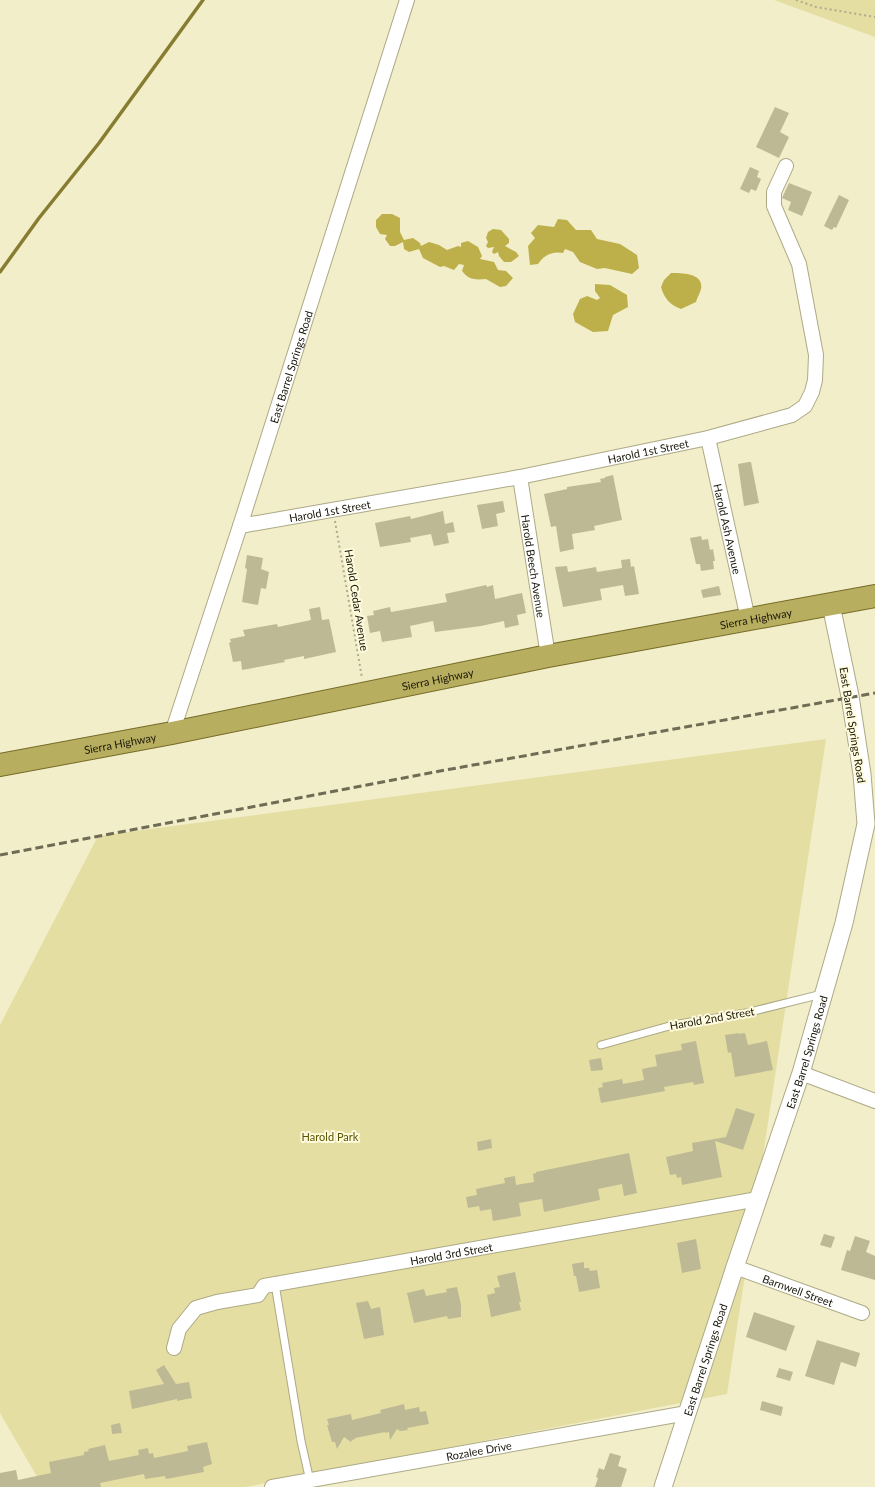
<svg xmlns="http://www.w3.org/2000/svg" width="875" height="1487" font-family="Lato,sans-serif">
<style>
.green{fill:#e4dea3}
.forest{fill:#bdb04a}
.lines{fill:none;stroke-linecap:round;stroke-linejoin:round}
.stream{stroke:#877d31;stroke-width:3.5}
.building{fill:#bdb995}
.service-casing{stroke:#ada986;stroke-width:9}
.minor-casing{stroke:#ada986;stroke-width:16}
.tertiary-casing{stroke:#ada986;stroke-width:19}
.trunk-casing{stroke:#756b27;stroke-width:24}
.path{stroke:#aeab8e;stroke-width:2;stroke-dasharray:2 3;stroke-linecap:butt}
.service{stroke:#fff;stroke-width:7}
.minor{stroke:#fff;stroke-width:14}
.tertiary{stroke:#fff;stroke-width:17}
.trunk{stroke:#b8ae60;stroke-width:22}
.rail{stroke:#6f6c56;stroke-width:3;stroke-dasharray:8 4;stroke-linecap:butt}
.labels{text-anchor:middle;dominant-baseline:central;stroke-width:4;stroke-linejoin:round;paint-order:stroke}
.street-label{font-size:11px;fill:#171508;stroke:#fffbdd}
.park-label{font-size:11px;fill:#5b5200;stroke:#fffbdd}
</style>
<rect width="100%" height="100%" fill="#f2eec9"/>
<path class="green" d="M774,0H875V37Z
M826,739L727,1394L245,1487H43L0,1413V1025L98,836Z"/>
<path class="forest" d="M382,214H392L400,218V232L404,240L413,238L420,243L421,246L429,242L439,245L447,250L458,246L461,247V243L468,241L478,247L482,256L480,259L494,262L498,270L506,271L513,278L506,286L500,287L486,279C475,280 469,280 462,271L464,265L459,264L454,270L444,266L440,267L423,258L419,249L409,252L404,249L403,242L395,246H390L385,239L387,235L380,234L376,227V220Z
M558,219L567,220L576,230H591L597,239L620,244L637,255L639,268L632,274L605,268L597,269L580,262L573,252L565,249L563,253C552,251 544,255 538,264L530,265L528,246L535,238L531,233L538,225L554,227Z
M493,229L501,230L509,239V243L505,246L516,252L519,256L511,262H504L499,256L498,252L494,254L492,252L494,247L488,248L486,246L488,242L486,238L488,232Z
M671,273C682,273 704,273 701,289C700,293 697,298 696,302L681,309C670,305 664,298 661,287L664,280Z
M595,284L610,285L627,295L628,307L613,315L608,331L593,332L575,322L573,314L580,299L587,296L597,300L600,298L595,291Z"/>
<g class="lines">
<path class="stream" d="M0,272L39,218L99,143L203,0"/>
</g>
<path class="building" d="M775,107L789,113L780,132L789,137L779,158L756,147Z
M750,167L759,171L757,177L761,179L756,191L751,189L749,193L740,189Z
M789,183L812,192L802,216L788,210L791,202L782,198Z
M839,195L849,200L836,228L834,227L832,230L824,226Z
M749,462H751L759,503L744,506L738,464Z
M613,475L622,520L594,526L595,530L572,534L574,549L560,552L556,526L551,527L544,494L567,489V487L601,482L600,479L605,478V477Z
M503,501L505,512L496,514L498,526L482,529L477,505Z
M443,511L445,524L453,522L455,532L447,533L449,543L434,546L431,534L410,538L411,542L380,547L375,523L410,516L411,519Z
M701,536L702,540L708,539L710,550L713,549L715,561H713L714,569L701,571L700,564H696L690,538Z
M247,555L263,558L261,569L269,572L266,589L261,588L258,605L242,602L247,569L245,568Z
M630,559L631,567L634,566L639,594L625,596L623,585L600,589L602,600L563,607L555,567L567,566L568,572L596,567L597,572L622,568L621,560Z
M486,585L487,587L493,585L495,599L522,593L526,613L517,615L519,625L505,628L504,621L481,626L435,632L433,621L410,626L412,637L382,642L380,631L370,633L367,616L374,615L373,611L390,607L391,612L447,602L445,594Z
M719,586L721,595L703,598L701,590Z
M320,607L322,620L329,619L336,652L304,659V656L284,660L285,662L242,670L241,661L233,662L229,643L231,642L230,639L245,636L243,630L277,624L278,627L311,620L309,609Z
M739,1033V1034L745,1033L748,1045L767,1041L773,1070L735,1077L731,1052L728,1053L725,1035Z
M696,1041L704,1083L694,1085L693,1082L664,1087L665,1091L601,1103L598,1088L603,1087L602,1083L622,1079L623,1084L644,1080L642,1069L657,1066L655,1055L682,1050L681,1044Z
M601,1058L603,1070L591,1071L589,1060Z
M736,1108L755,1114L743,1150L715,1141L722,1177L682,1185L681,1177L677,1178L676,1174L670,1175L666,1157L693,1151L692,1143L726,1137Z
M491,1139L492,1148L478,1151L477,1142Z
M629,1153L637,1193L624,1196L622,1184L603,1188L598,1189L600,1200L544,1212L542,1199L530,1201L519,1203L521,1216L493,1221L491,1209L480,1211L479,1206L468,1208L466,1197L477,1195L476,1189L505,1183L504,1178L515,1176L516,1185L534,1182L533,1174L536,1173V1172Z
M824,1234L835,1237L831,1248L820,1245Z
M855,1236L870,1241L866,1252L875,1256V1280L841,1270L847,1250L850,1251Z
M696,1239L701,1269L682,1273L677,1243Z
M584,1262V1268H589L590,1271L597,1270L600,1288L579,1292L576,1276H574L572,1264Z
M515,1272L521,1302H519L521,1310L491,1317L487,1295L495,1293L494,1288L500,1287L497,1276Z
M457,1287L461,1305V1317L448,1319L447,1316L414,1323L407,1293L424,1289L426,1296L447,1292L446,1289Z
M368,1301L371,1309L380,1307L384,1335L364,1339L356,1303Z
M754,1312L795,1326L786,1351L746,1337Z
M817,1340L860,1353L856,1367L841,1362L834,1385L805,1376Z
M164,1365L176,1384L189,1382L192,1398L177,1401V1399L132,1409L129,1391L164,1384L156,1370Z
M779,1368L793,1372L790,1381L776,1377Z
M762,1401L783,1407L781,1416L760,1410Z
M404,1404L405,1410L419,1407L420,1412L426,1411L429,1424L407,1428L408,1430L400,1431L397,1429L390,1440L389,1432L385,1433V1432L355,1438V1439L352,1440L351,1442L344,1437L337,1449L335,1442H332L327,1425H329L327,1419L351,1414L352,1420L381,1413L380,1410Z
M120,1423L122,1433L112,1434L111,1425Z
M207,1442L212,1464L203,1467L204,1472L166,1479L165,1476L145,1479L144,1474L100,1483L101,1487H0V1473L16,1470L18,1480L51,1473L49,1462L84,1455V1452L89,1451L88,1449L105,1445L109,1461L139,1455L138,1450L148,1448L149,1454L153,1453L154,1458L188,1451L187,1446Z
M610,1453L621,1456L618,1466L627,1469L621,1487H595L598,1478L596,1477L599,1468L604,1470Z"/>
<g class="lines">
<defs>
<path id="service" d="M601,1045L673,1025L746,1013L822,994
M275,1284L301,1441L310,1481"/>
<g id="minor">
<path id="s1" d="M708,438L748,619"/>
<path id="s2" d="M520,477L548,656"/>
<path id="s3" d="M240,526L520,477L708,438L792,415L805,406L812,392L815,380L816,355L799,264L774,206V192L786,166"/>
<path id="s4" d="M172,733L240,526L407,0"/>
<path d="M801,1073L875,1101"/>
<path id="s5" d="M735,1267L862,1313"/>
<path id="s6" d="M174,1348L179,1329L196,1308L217,1302L258,1295L264,1286L758,1199"/>
<path id="s7" d="M272,1487L687,1413"/>
</g>
<g id="tertiary">
<path id="s8" d="M663,1487L735,1267L801,1073L844,923L866,824L862,774L850,696L831,605"/>
</g>
<g id="trunk">
<path id="s9" d="M0,765L172,733L548,656L875,596"/>
</g>
</defs>
<use href="#service" class="service-casing"/>
<use href="#minor" class="minor-casing"/>
<use href="#tertiary" class="tertiary-casing"/>
<use href="#trunk" class="trunk-casing"/>
<path class="path" d="M796,0L816,7L875,17
M335,521L362,678"/>
<use href="#service" class="service"/>
<use href="#minor" class="minor"/>
<use href="#tertiary" class="tertiary"/>
<use href="#trunk" class="trunk"/>
<path class="rail" d="M0,855L440,771L875,693"/>
</g>
<g class="labels">
<g class="street-label">
<text stroke="none"><textPath href="#s4" startOffset="385">East Barrel Springs Road</textPath></text>
<text stroke="none"><textPath href="#s3" startOffset="415">Harold 1st Street</textPath></text>
<text stroke="none"><textPath href="#s3" startOffset="91">Harold 1st Street</textPath></text>
<text stroke="none"><textPath href="#s1" startOffset="93">Harold Ash Avenue</textPath></text>
<text stroke="none"><textPath href="#s2" startOffset="90">Harold Beech Avenue</textPath></text>
<text transform="translate(357 600) rotate(81)">Harold Cedar Avenue</text>
<text stroke="none"><textPath href="#s9" startOffset="770">Sierra Highway</textPath></text>
<text stroke="none"><textPath href="#s9" startOffset="446">Sierra Highway</textPath></text>
<text transform="translate(853 725) rotate(81)">East Barrel Springs Road</text>
<text stroke="none"><textPath href="#s9" startOffset="122">Sierra Highway</textPath></text>
<text transform="translate(712 1018) rotate(-10)">Harold 2nd Street</text>
<text stroke="none"><textPath href="#s8" startOffset="458">East Barrel Springs Road</textPath></text>
<text stroke="none"><textPath href="#s6" startOffset="311">Harold 3rd Street</textPath></text>
<text stroke="none"><textPath href="#s5" startOffset="67">Barnwell Street</textPath></text>
<text stroke="none"><textPath href="#s8" startOffset="134">East Barrel Springs Road</textPath></text>
<text stroke="none"><textPath href="#s7" startOffset="210">Rozalee Drive</textPath></text>
</g>
<g class="park-label">
<text x="330" y="1136">Harold Park</text>
</g>
</g>
</svg>
